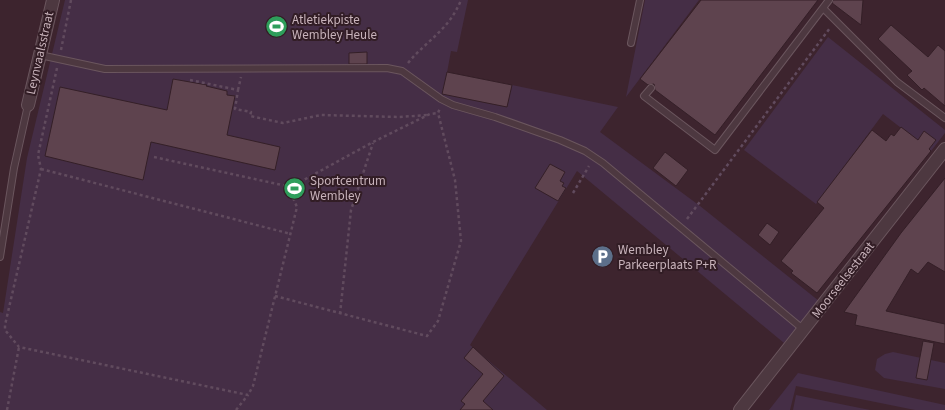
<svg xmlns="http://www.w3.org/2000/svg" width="945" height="410" font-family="'Source Sans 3',sans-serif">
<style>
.green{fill:#452e46}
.building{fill:#5e434e;stroke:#341f27}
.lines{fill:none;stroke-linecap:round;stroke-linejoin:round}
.lane-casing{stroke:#6b565e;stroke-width:8}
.street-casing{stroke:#6b565e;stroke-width:14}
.path{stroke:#614b5e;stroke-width:2.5;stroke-dasharray:3 3;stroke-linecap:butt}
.lane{stroke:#4d3840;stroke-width:6}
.street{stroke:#4d3840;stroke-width:12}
.labels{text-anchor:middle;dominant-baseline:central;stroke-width:4;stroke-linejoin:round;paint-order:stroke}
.poi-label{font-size:13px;fill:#c8b3bb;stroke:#321d25;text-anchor:start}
.street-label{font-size:13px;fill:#c8b3bb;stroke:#321d25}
</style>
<rect width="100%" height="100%" fill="#3d242e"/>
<path class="green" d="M65,0H468L457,52L451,51L443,94L507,107L512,85L618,107L600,132L700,206L819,301L784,343L577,171L470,345L547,410H0V312L3,313L27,158Z
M645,0H699L626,97Z
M828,37L945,130V133L931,151L883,114L816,204L744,150Z
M893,352L945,363V389L884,378L875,370L877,359L885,354Z
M798,373L945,405V410H915L796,386L790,410H769Z
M796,395L870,410H793Z"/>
<path class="building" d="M701,0H818L715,135L655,90L654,84L648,85L640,79Z
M833,0H863L861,25L832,3Z
M891,25L928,57L938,45L945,51V106L924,88L922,90L907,75L912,71L878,39Z
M367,52V64H349V53Z
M447,72L512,85L507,107L442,94Z
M173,79L207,85L206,86L227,91V95L235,96L227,135L280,147L275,170L151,142L143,180L45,156L60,87L167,110Z
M901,127L918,140L924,131L936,140L929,149L931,151L817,293L791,273L793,271L781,261L824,208L817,202L872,130L886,141L891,134L894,136Z
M665,152L688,170L676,186L653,168Z
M550,164L565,172L560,181L564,183L562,186L566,188L558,201L535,188Z
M945,178V272L928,262L918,274L911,269L886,311L945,324V344L855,325L857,315L844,312L901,233Z
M767,223L779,232L770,245L758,235Z
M923,341L934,343L927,380L916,378Z
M473,347L504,376L483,401L493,410H460L465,404L461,401L483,374L464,358Z"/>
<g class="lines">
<defs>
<path id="lane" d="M823,8L897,82L945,118
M631,43L640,0
M40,55L105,69L387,68L402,71L441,99L453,105L495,117L560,140L585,151L603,163L804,330
M651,88L644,96L715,150L829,0
M0,257L14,168L28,105"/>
<path id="street" d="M28,105L53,0
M740,410L945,149"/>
</defs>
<use href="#lane" class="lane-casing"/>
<use href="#street" class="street-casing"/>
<path class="path" d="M61,50L71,0
M408,63C427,40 449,30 461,0
M57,68L38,155L41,169L5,325V330L19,347L248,395L253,386L297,207L288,186
M190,80L238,90L235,109L251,112L250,116L283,123L321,115L399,117L428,115
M238,90L241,77
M154,157L291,187L373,142L430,114L438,113
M41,169L291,234
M573,193L589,166
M687,219L830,28
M275,296L427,336L438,321L461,241L455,180L438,113L440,108
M340,314L351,210L373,143
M7,410L19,347
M236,410L248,395"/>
<use href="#lane" class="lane"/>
<use href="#street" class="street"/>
</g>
<defs>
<symbol id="stadium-disc" viewBox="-11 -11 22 22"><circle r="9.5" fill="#2e9e5b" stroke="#321d25"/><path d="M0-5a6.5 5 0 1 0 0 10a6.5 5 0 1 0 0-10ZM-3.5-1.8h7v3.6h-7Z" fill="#fff"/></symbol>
<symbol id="parking-disc" viewBox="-11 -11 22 22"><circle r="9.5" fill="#5c6f8a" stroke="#321d25"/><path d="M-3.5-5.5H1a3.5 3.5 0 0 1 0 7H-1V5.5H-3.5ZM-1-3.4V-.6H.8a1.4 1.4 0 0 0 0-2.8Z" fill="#fff"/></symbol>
</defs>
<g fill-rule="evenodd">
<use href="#stadium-disc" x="264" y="14" width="25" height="25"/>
<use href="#stadium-disc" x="282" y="176" width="25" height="25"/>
<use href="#parking-disc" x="590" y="244" width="25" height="25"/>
</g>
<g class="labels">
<g class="poi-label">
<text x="292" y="20">Atletiekpiste<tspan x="292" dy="15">Wembley Heule</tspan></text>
<text x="310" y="181">Sportcentrum<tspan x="310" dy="15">Wembley</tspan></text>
<text x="618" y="250">Wembley<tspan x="618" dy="15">Parkeerplaats P+R</tspan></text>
</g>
<g class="street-label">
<text transform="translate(40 53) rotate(-77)">Leynvaalsstraat</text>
<text transform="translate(843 280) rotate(-52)">Moorseelsestraat</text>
</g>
</g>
</svg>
